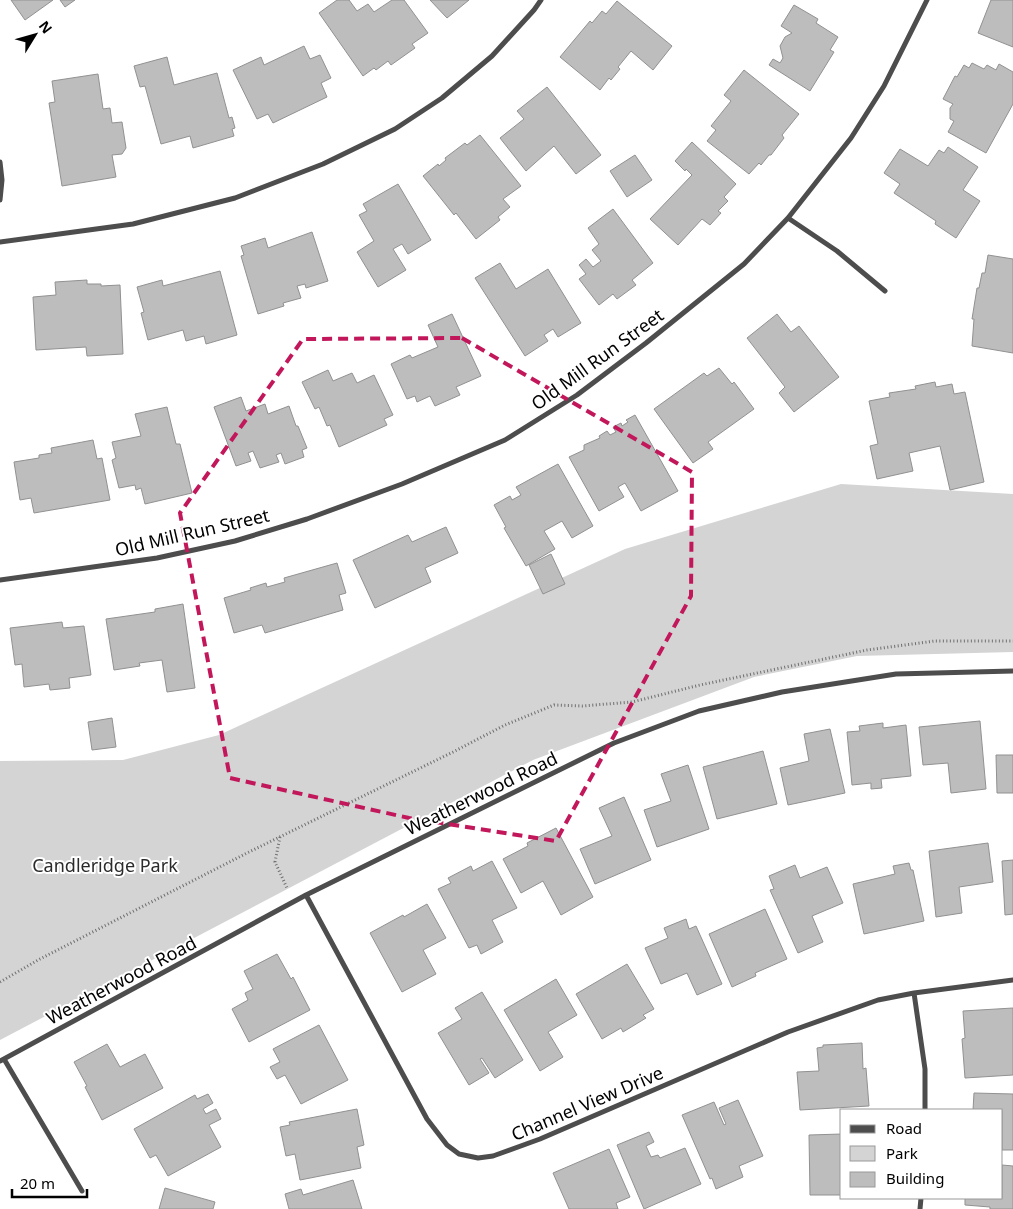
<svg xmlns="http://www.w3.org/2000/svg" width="1013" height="1209" font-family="'Noto Sans',sans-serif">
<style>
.green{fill:#d4d4d4}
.building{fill:#bdbdbd;stroke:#919191}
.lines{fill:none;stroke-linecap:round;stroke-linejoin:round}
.path{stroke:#6f6f6f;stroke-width:3;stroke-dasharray:1 2.5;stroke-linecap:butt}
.minor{stroke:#4d4d4d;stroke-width:5}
.marked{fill:none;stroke:#c2185b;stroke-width:4;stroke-dasharray:10 6;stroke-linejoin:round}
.labels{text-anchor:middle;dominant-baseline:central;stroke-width:4;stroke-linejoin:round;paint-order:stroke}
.street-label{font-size:18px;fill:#000;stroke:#fff}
.park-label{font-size:18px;fill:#2b2b2b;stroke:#fff}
</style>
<rect width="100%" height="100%" fill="#fff"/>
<path class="green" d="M841,484L1013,494V652L857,656L754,677L533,760L0,1040V761L123,760L219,735L625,549Z"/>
<path class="building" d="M11,0H53L25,20Z
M60,0H75L65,7Z
M337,0H349L357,11L368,4L374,12L392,0H404L428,33L412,44L415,48L391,65L388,61L376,70L374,68L363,76L319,13Z
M430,0H469L447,18Z
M991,0H1013V47L978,33Z
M617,1L672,46L653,70L631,51L618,67L620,69L611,80L609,78L600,90L560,57L590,21L592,23L602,11L606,14Z
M794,5L818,19L816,23L838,37L830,50L834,52L810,91L769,65L773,59L780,63L783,58L780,46L785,37L792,33L781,26Z
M304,46L310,59L320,55L331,78L321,83L327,97L273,123L268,114L257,119L233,70L261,57L264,65Z
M167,57L174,85L217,73L229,118L232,117L235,128L232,129L234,136L193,148L190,136L161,144L145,86L140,87L134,66Z
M972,63L984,69L987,65L996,70L999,64L1013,72V104L986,153L948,132L954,121L950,119V108L953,104L943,99L955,76L957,77L964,65L969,68Z
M744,70L799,114L782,135L784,138L771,155H769L761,165L759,163L749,174L707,141L716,130L711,126L731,101L724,95Z
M98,74L103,109L110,108L112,123L122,122L126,148L122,154L112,155L116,177L62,186L49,103L55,102L52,81Z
M547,87L601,155L576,174L554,146L526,171L500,138L524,119L517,111Z
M480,135L521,186L503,199L510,207L498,217L500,220L476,239L456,213L454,215L423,176L438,164L439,166L446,160L445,158L465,143L467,145Z
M692,142L736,184L724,197L728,201L718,211L721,213L710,225L702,219L678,245L650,219L692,175L686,169L685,171L675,161Z
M948,147L978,167L963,190L980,201L956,238L935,224L936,221L894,193L900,184L884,173L900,149L928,166L939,150L944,153Z
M635,155L652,180L627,197L610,171Z
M398,184L431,240L408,254L402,244L393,249L406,270L378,287L357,252L374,241L359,215L367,211L363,204Z
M613,209L653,263L632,280L636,285L617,299L613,294L599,305L579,279L586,274L579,265L586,259L593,267L601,261L592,250L599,244L588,228Z
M312,232L328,281L306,288L305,284L297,286L301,298L283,303L284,306L258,314L241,256L244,255L241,246L265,238L268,248Z
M988,255L1013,259V353L972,346L974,319H972L977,288H979L982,273H985Z
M500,263L516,289L548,269L581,323L558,337L553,329L544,335L548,341L525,356L475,278Z
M220,271L237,335L206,344L204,336L186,341L183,330L148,340L141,313L144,312L137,287L162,280L163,286Z
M87,280V284H101V286L120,285L123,354L87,356L86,347L36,350L33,297L56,295L55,282Z
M452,314L481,376L456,387L460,395L435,406L430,396L417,402L415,396L407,399L391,364L410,355L412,358L438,347L428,325Z
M777,314L791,332L799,326L839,377L794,412L779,393L785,387L747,338Z
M719,368L732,384L734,382L754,409L708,442L713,449L693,463L654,409L704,373L707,376Z
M328,370L333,381L352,373L357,383L374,375L393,415L384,419L387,425L339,447L330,425L327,426L319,407L315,409L302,382Z
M935,382L936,387L952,384L954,394L965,392L984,482L950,490L940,446L909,453L913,471L877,479L870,446L878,444L869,401L890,397L889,393L916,389L915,386Z
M241,397L246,411L265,404L268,414L289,406L296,426H298L307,448L302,450L304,457L285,464L281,453L276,455L279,462L260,468L253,451L248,453L251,461L236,466L214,407Z
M167,407L176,444H180L192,493L145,504L141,488L136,490L135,485L119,488L112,460L116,458L112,442L141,436L135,414Z
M635,415L678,491L641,511L625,483L618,487L624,497L599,511L569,457L584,450V445L600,438L599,436L607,431L610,435L616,432L613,427L621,423L622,426L628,422L626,420Z
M93,440L97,459L102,458L110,500L34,513L31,498L20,500L14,462L39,458V455L52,453L51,448Z
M558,464L593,526L572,538L562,521L544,531L555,549L526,566L504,528L506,527L494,505L510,496L512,500L521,495L516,487Z
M446,527L458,553L425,568L431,582L375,608L353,560L408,535L412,542Z
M551,554L565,584L543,594L529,565Z
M337,563L346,593L339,595L343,610L265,633L262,625L234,633L224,598L251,590L250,588L266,583L267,587L285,582L284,578Z
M183,604L195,688L167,692L162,660L139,663L140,666L114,670L106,619L155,612V609Z
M62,622L63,628L84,626L91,675L69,678L70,688L50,690L49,684L24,687L22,664L15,665L10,628Z
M112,718L116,747L92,750L88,722Z
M980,721L986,789L951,793L948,763L923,765L919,727Z
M883,723V728L906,725L911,776L881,779L882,788L871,789V783L852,785L847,732L860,731L859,726Z
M830,729L845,793L788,805L780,768L809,761L804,734Z
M763,751L777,804L717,819L703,767Z
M996,755H1013V793H997Z
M688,765L709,829L657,847L644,810L671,801L661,774Z
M624,797L651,860L595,884L580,849L612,836L599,808Z
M556,828L593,897L561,915L543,881L521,893L503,859L528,846L527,843Z
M988,843L993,882L959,887L962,913L936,917L929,851Z
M1013,860V914L1005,915L1002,861Z
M492,861L517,908L492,920L503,942L481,954L477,945L469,948L438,889L451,883L448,878L471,866L473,871Z
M909,863L911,870H913L924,921L864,934L853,884L895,874L893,866Z
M795,865L800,878L827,867L843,903L812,916L823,942L798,953L770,890L774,889L769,876Z
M427,904L446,938L423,950L436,974L402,992L370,933L403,915L404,917Z
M765,909L787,959L755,973L756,976L732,987L709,934Z
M686,919L689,929L696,926L722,984L697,995L687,973L661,984L645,948L668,938L664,928Z
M277,954L291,979L293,977L310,1010L249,1042L232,1009L248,1000L245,993L253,989L244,971Z
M627,964L654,1009L643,1015L646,1018L623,1032L621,1028L602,1039L576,994Z
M556,979L577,1015L548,1032L563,1057L540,1071L504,1010Z
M482,992L523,1060L495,1078L482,1058L480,1059L489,1073L469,1085L438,1033L462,1019L455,1008Z
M1013,1008V1075L965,1078L962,1039L965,1038L963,1011Z
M319,1025L348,1080L301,1104L285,1075L277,1079L270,1067L280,1062L273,1049Z
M862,1043L863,1069L866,1068L869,1106L800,1110L797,1072L819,1071L817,1048L823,1047V1045Z
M107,1044L120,1067L145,1054L163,1088L102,1120L85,1087L87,1086L74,1062Z
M974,1093L1013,1094V1150H1002V1110H973Z
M208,1094L213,1103L203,1109L206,1114L216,1109L221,1119L209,1125L221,1147L168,1176L156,1155L150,1158L134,1129L195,1095L197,1099Z
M738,1100L763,1156L739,1166L743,1177L716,1189L712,1178L710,1179L682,1115L714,1102L724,1125L726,1124L719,1108Z
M357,1109L364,1145L357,1147L361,1168L300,1180L295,1154L286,1156L280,1127L290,1125L289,1122Z
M649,1132L654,1142L646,1146L651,1157L658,1155L660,1158L685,1148L701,1184L644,1209L617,1145Z
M842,1134V1195H810L809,1135Z
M609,1149L630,1197L616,1203L618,1209H569L553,1173Z
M1002,1165L1013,1166V1209H990V1207L965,1205V1198H1002Z
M353,1180L362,1209H289L285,1194L301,1189L303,1195Z
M165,1188L215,1202L213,1209H159Z"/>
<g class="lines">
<path class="path" d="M280,837L275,862L287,888
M0,982L38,960L247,853L453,752L505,725L554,705L582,706L632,702L700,685L867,650L935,641H1013"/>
<path class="minor" d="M0,162L2,180L0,200
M788,218L837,251L885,291
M0,242L133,224L235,198L323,164L395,129L442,98L492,56L534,10L541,0
M0,580L157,558L235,541L307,519L402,484L505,440L577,395L646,343L744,264L788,218L851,138L884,86L927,0
M306,895L427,1119L447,1145L459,1154L478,1158L493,1156L540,1139L788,1032L878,1000L914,993L1013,980
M914,993L925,1069V1110
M4,1059L82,1191
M0,1061L306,895L614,743L699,711L782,692L896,674L1013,671
M920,1209L921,1198"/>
</g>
<path class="marked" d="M462,338L692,472L691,596L556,841L409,818L230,778L180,513L303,339Z"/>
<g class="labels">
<g class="street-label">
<text transform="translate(597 359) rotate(-36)">Old Mill Run Street</text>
<text transform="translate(192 532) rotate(-13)">Old Mill Run Street</text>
<text transform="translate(481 793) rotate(-26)">Weatherwood Road</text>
<text transform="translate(121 980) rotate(-28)">Weatherwood Road</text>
<text transform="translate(587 1103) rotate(-23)">Channel View Drive</text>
</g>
<g class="park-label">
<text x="105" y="865">Candleridge Park</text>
</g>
</g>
<rect x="840" y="1109" width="162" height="90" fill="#ffffff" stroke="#999999"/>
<rect x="850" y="1125" width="25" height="8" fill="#4d4d4d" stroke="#999999"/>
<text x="886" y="1134" font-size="15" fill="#000000">Road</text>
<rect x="850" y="1146" width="25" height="15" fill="#d4d4d4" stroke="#999999"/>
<text x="886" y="1159" font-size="15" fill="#000000">Park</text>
<rect x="850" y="1172" width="25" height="15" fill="#bdbdbd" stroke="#999999"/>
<text x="886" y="1184" font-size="15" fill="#000000">Building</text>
<g transform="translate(35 35) rotate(53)" stroke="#ffffff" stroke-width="4" paint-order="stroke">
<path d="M0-4L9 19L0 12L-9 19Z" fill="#000000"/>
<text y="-8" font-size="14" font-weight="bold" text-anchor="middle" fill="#000000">N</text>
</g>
<path d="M12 1189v8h75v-8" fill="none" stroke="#000000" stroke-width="2.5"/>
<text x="20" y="1189" font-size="15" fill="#000000" stroke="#ffffff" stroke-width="4" paint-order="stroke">20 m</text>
</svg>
